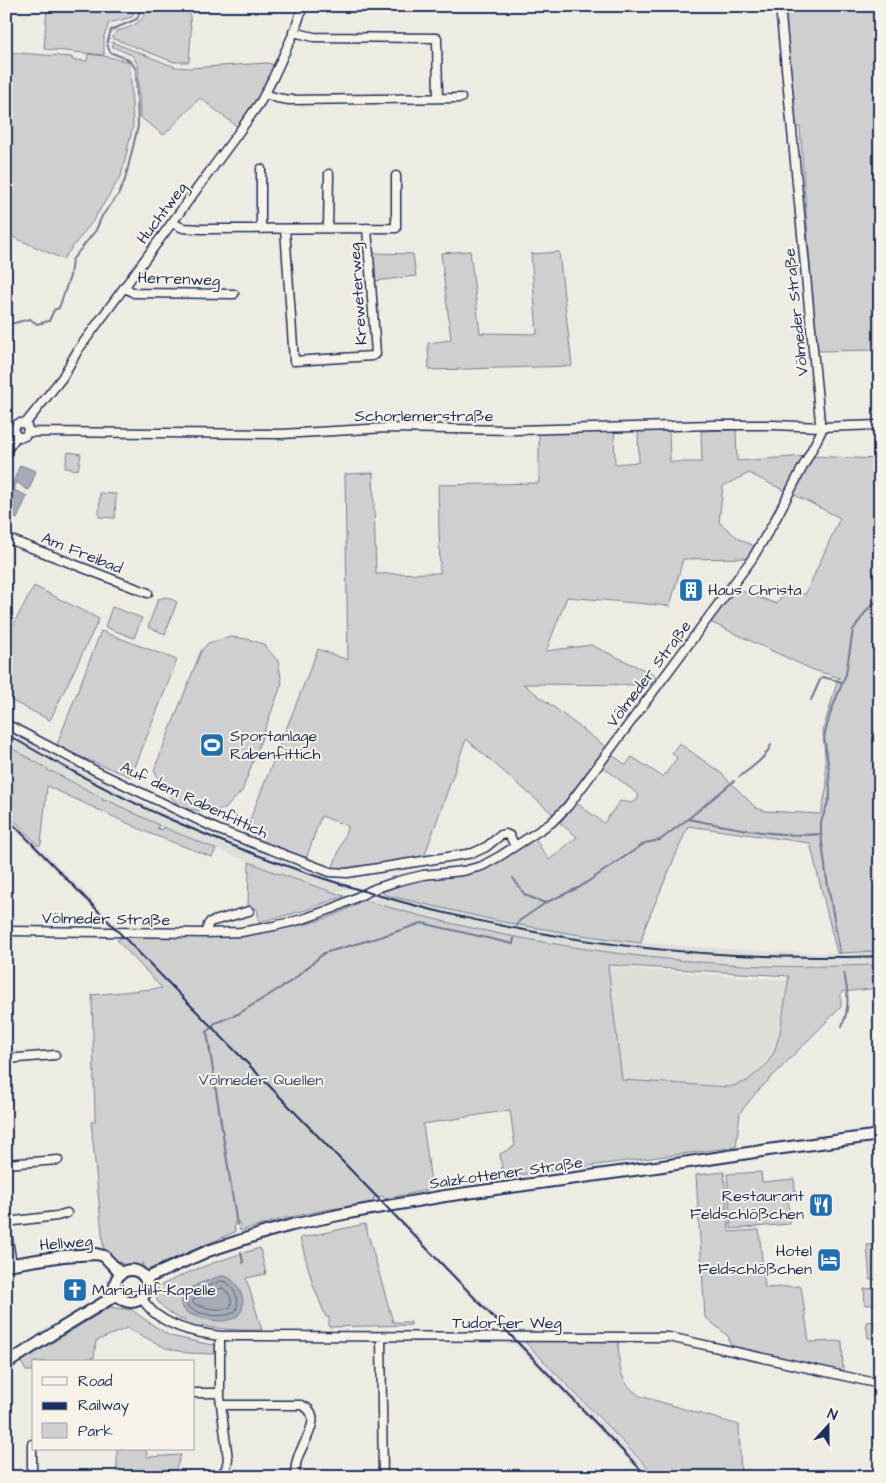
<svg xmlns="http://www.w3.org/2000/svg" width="886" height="1483" font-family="'Architects Daughter',sans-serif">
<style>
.built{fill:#deddd8}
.green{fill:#cfcfcf;stroke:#757f96;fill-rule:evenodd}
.water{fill:#a6abb5;stroke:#6e7992}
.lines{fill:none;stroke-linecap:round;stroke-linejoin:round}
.shore{stroke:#536181;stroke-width:1}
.stream{stroke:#6e7992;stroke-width:2}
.minor-casing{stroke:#1b2f5e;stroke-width:11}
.major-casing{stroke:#1b2f5e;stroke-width:14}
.minor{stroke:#f7f3e8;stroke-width:8}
.major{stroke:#f7f3e8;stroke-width:10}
.rail{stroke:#1b2f5e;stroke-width:2}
.labels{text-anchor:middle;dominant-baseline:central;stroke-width:4;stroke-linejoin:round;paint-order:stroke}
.street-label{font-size:16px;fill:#1b2f5e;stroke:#f7f3e8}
.poi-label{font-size:16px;fill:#1b2f5e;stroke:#f7f3e8;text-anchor:start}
.park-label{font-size:16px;fill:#3f4f75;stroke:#f7f3e8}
</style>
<rect width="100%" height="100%" fill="#eeebe2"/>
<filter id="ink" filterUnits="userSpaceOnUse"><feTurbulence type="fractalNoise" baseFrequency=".02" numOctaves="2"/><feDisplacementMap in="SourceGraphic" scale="10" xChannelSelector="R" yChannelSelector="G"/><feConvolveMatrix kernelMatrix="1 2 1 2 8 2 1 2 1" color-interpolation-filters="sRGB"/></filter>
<g filter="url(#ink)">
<path class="built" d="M6,729L54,757L142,802L222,838L314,873L353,886L336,893L277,873L276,875L273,873V871L219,850L218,852L215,851L216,849L163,827L162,830L157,828L159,825L102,800L103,798L52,771L50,772L47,771L48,769L6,745Z
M6,812L117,926L111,927L6,821Z
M382,894L503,922L574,934L641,943L774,952L842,953L880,951V965L826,966L729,964L611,953L546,943L409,914L366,901Z
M609,967L788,980L779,1033L773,1052L764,1065L747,1081L728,1086L622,1080Z
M398,1215L514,1334H507L393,1216Z
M518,1338L560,1381L654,1477H645L509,1339Z"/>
<path class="green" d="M47,6H129L134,10L132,17L109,23L104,36V55L44,49Z
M144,6H189L191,31L189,62H174L112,38L116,31C129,28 140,25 146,12Z
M783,6H880V350L816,351L800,127H795Z
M112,42L175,67L189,68L267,63L272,64L274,69C263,89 253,109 238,127L200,98L164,135L140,117L138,65L132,55L113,47Z
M6,52L72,57V60L87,61L88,54L104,56L130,62L133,126L121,176L93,221L63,259L6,234Z
M470,251L480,333L537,334L531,254L559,252L572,366L429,370L428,343L451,340L441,253Z
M373,253L413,254L416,276L375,281Z
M614,430L615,464L639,462L638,432L669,431L670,462H702L701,431L736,430L737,461L806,456L787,492L749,473L723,486L719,522L739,539L756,547L749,558L683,559L670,606L567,597L546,651L591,645L657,676L651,685L523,684L606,747L554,815L466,739L424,857L339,869L333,867L348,826L321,816L306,859L243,837L318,649L348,660L345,474L373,473L376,574L440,573L438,485L539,483V432Z
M68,452L81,454L78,470L65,468Z
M810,456L880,459V951L837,953L810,843L688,826L645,927L641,943L574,934L503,922L385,895L382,892L403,884L426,879L477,872L492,865L535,839L549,860L577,837L560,823L575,802L604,823L620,801L631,803L637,800L639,795L602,766L611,754L626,765L632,757L663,777L677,758L672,753L679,743L721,773L756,808L766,811L821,814L827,785L823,730L838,679L840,678L811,669L708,621L734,588L777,604L787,586L805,595L840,518L791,493Z
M100,493L116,494L115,518L99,517Z
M34,586L99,619L50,720L6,698V638Z
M166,597L177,602L165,634L148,627L158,599Z
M112,607L142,618L134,638L105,627Z
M101,631L177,660L131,777L56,747Z
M230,637L248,639L263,644L278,661L282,683L242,791L225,809C211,810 196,813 182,807C173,803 159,780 154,770L201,651L208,643Z
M6,745L48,769V771L50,772L51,771L103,798L102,800L106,801L107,800L159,825L157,828L162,830L163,827L216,849L212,857L151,834L47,786L41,844L39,846L6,812Z
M249,862L274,872L273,873L276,874L277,873L344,896L303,911L259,922L257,909L248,908Z
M363,900C482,935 604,956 728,964C778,968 829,966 880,965V988L841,992V1007L755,1094L740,1113L736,1147L503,1177L500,1154L515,1146L510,1110L423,1124L432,1189L385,1199L382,1196L373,1198L376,1203L330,1209L286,1218L240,1231L239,1222L234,1223L235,1232L145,1271L142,1263L139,1270L123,1264L104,1253L91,1122L95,1121L92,995L162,988L117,940L123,937C152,936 182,935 211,934C263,932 318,930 363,900ZM608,965L789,976L780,1033L774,1052L766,1065L747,1081L729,1087L622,1080Z
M724,1172L729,1232L759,1230L765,1288L801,1286L809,1342L842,1341L843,1372L731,1347L728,1336L705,1317L696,1175Z
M761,1172L762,1182L794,1179L796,1199L788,1200L790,1224L731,1229L727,1174Z
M365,1224L393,1322H411V1325L329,1327V1317H326L313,1285L300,1238Z
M880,1244V1279L870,1280L867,1245Z
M260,1248L266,1274L246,1278L262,1330C236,1331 204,1329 180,1319C172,1315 164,1308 158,1302L156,1297L158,1287C190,1270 225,1258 260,1248Z
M876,1288L877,1304L865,1305L864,1289Z
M110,1307L132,1310L150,1323L170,1336L207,1344L216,1345V1354L187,1353L166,1348L127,1328L96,1341L94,1358L63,1360L62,1362H34V1371H26L21,1362Z
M878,1321L880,1337L868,1338L866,1322Z
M536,1341H618C620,1367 617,1380 640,1396L739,1425L741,1477H657L525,1342Z
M117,1449H146L147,1457L181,1455L173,1477H117Z"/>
<path class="water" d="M20,465L36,471L29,490L24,488L17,482L14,490L27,496L17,519L6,515V500Z
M220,1276C241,1272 265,1332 205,1319C194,1316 179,1313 182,1299C182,1295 184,1292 188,1290C197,1283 210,1280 220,1276Z"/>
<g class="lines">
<path class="shore" d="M221,1281L227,1282C235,1291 241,1300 235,1312C222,1319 200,1315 188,1307L186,1301L189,1294Z
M223,1288C229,1293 234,1301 230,1308C218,1311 203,1308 193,1303V1300L196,1298Z"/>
<path class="stream" d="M6,325L30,319L37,324L49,321L54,310L59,308L70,276L72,260L96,230L102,216L118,195L125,180L138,126L136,71C132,57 122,58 110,52L107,44L111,30L137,19L140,11L136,6
M811,700L820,680L823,677L842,682
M739,777C751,768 765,759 771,745
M688,819L734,781
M513,878L525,895L545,903
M517,926L519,921L547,902L580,887L645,843L660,840L688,819C729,827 780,838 821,834
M840,953L826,874L821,834V822L830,796L829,769L824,737L831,711L846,674L853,630L867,610L880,598
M842,1026C850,1009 848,991 844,973
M237,1225L207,1032L215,1023L238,1014L293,980L324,953L380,937L422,923L513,944L514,938
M241,1252L243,1263"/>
<defs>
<path id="minor" d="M293,32L314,37L437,38L438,98
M265,94L277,98L289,100L461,98
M261,169V229
M172,223L183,228L202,229L396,228V176
M328,228L329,174
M285,229L294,361L372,356L376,354L367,228
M124,287L134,293L234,294
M14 430a7 7 0 1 1 14 0a7 7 0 1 1-14 0Z
M25,424L62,378L78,350L236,136L261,101L273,78L295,30L303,6
M27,432L282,434L386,428L515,430L714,425H773L821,427L880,425
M6,451L17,436
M6,538L148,593
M6,724L96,771L219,830L330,872L347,873L473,853L486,847L501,835L506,834L510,836L515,846
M6,931L206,933L241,932L274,926L303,919L334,908L374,889L398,881L423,875L463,871L482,866L500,856L551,823L568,806L752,559L774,522L821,432L780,6
M206,933L208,925L210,922L249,911
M6,1059L55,1055
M6,1164L58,1160
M6,1222L57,1216L67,1213
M6,1226L12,1265
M141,1298C146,1304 151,1311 157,1315C176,1329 198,1333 220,1336L669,1337L880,1384
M220,1336V1397L228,1459L226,1469V1477
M381,1337L383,1477
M194,1393H220
M221,1405H301C326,1414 303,1442 298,1457C295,1464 295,1470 296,1477
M32,1477V1444H34
M218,1477L226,1469"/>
<path id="major" d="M6,1265L63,1256L96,1254L104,1256L121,1274
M115 1286a16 16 0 1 1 32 0a16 16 0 1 1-32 0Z
M145,1279L208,1251L266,1232L292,1225L348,1213L445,1196L656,1167L768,1150L880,1135
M6,1364L60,1329L118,1294"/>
</defs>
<use href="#minor" class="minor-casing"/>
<use href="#major" class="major-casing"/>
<use href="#minor" class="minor"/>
<use href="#major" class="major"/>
<path class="rail" d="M6,734C58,764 110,793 165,817C354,902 558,950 765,956C803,957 842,958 880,956
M6,817L252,1068L648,1477"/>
</g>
</g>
<defs>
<symbol id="building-square" viewBox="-11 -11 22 22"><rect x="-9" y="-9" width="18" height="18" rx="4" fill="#1f6fb2" stroke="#f7f3e8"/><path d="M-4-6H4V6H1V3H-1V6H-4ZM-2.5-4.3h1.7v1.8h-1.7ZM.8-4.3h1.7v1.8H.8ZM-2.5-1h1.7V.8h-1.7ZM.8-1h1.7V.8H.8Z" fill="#fff"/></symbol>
<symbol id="stadium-square" viewBox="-11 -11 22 22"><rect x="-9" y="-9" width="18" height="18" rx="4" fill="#1f6fb2" stroke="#f7f3e8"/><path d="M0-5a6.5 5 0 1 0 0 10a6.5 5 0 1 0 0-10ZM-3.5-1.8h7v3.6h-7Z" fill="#fff"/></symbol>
<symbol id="restaurant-square" viewBox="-11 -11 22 22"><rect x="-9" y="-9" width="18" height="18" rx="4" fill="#1f6fb2" stroke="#f7f3e8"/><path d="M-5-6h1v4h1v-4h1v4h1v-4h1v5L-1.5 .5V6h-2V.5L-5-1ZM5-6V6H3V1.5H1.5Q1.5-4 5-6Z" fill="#fff"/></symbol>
<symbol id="hotel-square" viewBox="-11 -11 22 22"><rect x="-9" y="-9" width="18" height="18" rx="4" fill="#1f6fb2" stroke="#f7f3e8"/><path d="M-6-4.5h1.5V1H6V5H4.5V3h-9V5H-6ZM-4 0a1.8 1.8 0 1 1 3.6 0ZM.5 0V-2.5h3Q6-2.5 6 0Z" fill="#fff"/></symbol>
<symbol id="church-square" viewBox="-11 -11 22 22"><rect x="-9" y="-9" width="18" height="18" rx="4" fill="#1f6fb2" stroke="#f7f3e8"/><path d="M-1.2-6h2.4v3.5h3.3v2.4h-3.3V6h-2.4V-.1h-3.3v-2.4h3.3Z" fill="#fff"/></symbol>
</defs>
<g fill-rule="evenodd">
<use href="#building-square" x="677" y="576" width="28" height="28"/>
<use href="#stadium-square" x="198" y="731" width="28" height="28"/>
<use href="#restaurant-square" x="807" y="1191" width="28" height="28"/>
<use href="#hotel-square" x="815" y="1246" width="28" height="28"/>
<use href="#church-square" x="61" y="1276" width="28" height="28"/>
</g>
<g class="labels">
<g class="street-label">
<text transform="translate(162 213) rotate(-53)">Huchtweg</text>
<text transform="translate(179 279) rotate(2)">Herrenweg</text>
<text transform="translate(358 294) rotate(-94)">Kreweterweg</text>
<text transform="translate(796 312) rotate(-96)">Völmeder Straße</text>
<text x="424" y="416">Schorlemerstraße</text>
<text transform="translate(82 553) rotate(22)">Am Freibad</text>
<text transform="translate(649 674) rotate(-53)">Völmeder Straße</text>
<text transform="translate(194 800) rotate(25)">Auf dem Rabenfittich</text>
<text transform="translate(106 919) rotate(1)">Völmeder Straße</text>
<text transform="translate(506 1173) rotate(-8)">Salzkottener Straße</text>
<text transform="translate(66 1243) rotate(-5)">Hellweg</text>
<text x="507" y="1323">Tudorfer Weg</text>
</g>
<g class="poi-label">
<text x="708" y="590">Haus Christa</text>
<text x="230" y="736">Sportanlage<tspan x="230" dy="18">Rabenfittich</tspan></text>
<text x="804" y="1196" text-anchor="end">Restaurant<tspan x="804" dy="18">Feldschlößchen</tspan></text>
<text x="812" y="1251" text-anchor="end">Hotel<tspan x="812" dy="18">Feldschlößchen</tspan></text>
<text x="92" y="1290">Maria-Hilf-Kapelle</text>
</g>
<g class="park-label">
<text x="261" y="1080">Völmeder Quellen</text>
</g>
</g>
<rect width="886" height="1483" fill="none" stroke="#f7f3e8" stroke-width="25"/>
<rect x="12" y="12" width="861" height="1458" fill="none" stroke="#1b2f5e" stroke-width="2" filter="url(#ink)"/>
<rect x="32" y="1360" width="162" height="90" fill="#f7f3e8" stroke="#9fa5b1"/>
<rect x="42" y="1377" width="25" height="8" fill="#f7f3e8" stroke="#9fa5b1"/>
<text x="78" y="1386" font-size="15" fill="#1b2f5e">Road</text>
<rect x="42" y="1402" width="25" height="8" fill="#1b2f5e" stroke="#9fa5b1"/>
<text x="78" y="1410" font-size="15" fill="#1b2f5e">Railway</text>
<rect x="42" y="1423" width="25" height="15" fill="#cfcfcf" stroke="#9fa5b1"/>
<text x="78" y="1436" font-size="15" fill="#1b2f5e">Park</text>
<g transform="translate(828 1426) rotate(21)" stroke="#f7f3e8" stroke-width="4" paint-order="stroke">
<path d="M0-4L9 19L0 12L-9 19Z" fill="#1b2f5e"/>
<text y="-8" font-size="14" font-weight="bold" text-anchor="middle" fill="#1b2f5e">N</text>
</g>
</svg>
